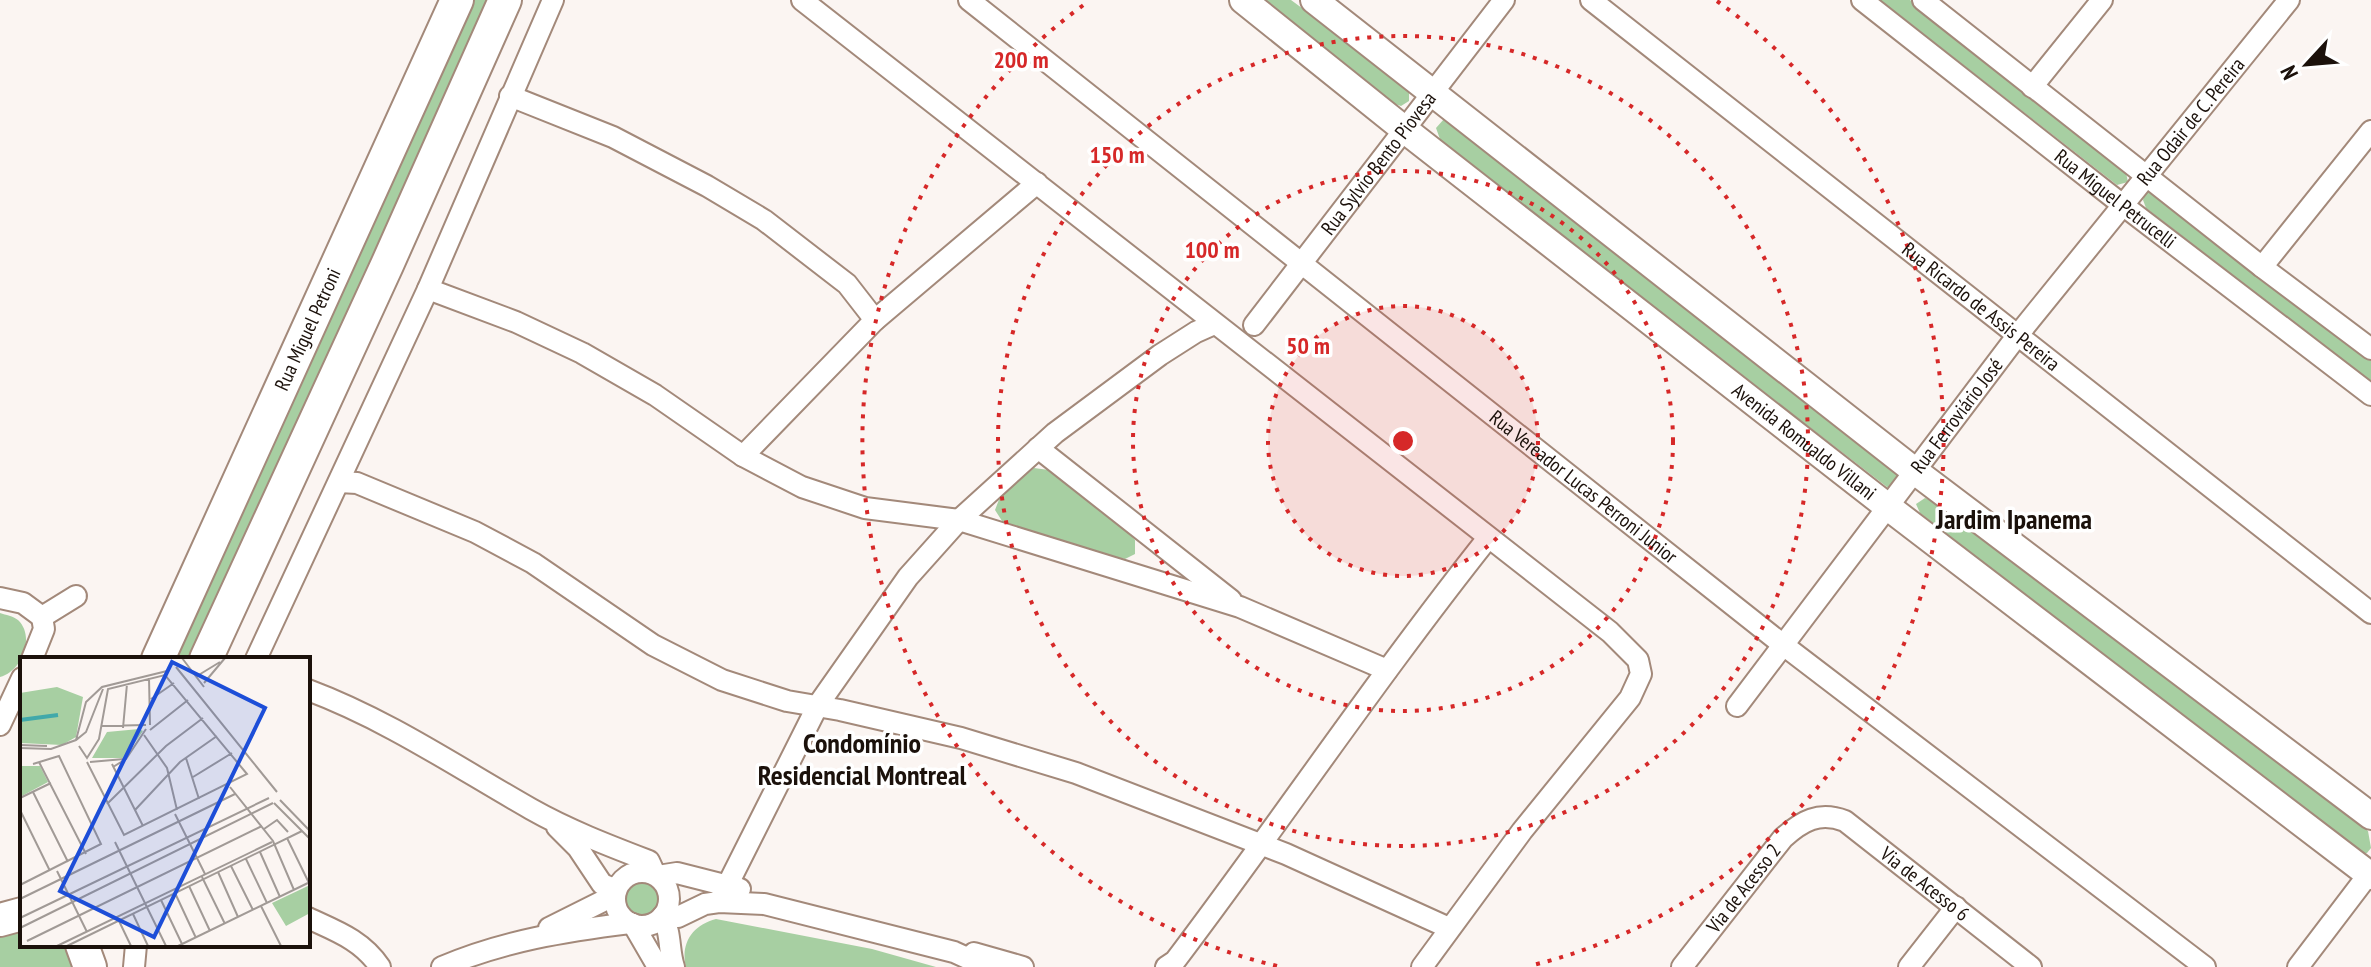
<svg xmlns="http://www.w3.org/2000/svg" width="2371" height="967" font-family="'PT Sans Narrow',sans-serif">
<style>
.green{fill:#a7cfa2}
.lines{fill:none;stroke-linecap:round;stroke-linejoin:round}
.minor-casing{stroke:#a3897a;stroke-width:24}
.tertiary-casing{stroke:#a3897a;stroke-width:30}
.primary-casing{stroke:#a3897a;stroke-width:36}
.minor{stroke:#fff;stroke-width:20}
.tertiary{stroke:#fff;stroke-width:26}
.primary{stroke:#fff;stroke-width:32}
.ring{fill:none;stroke:#d62828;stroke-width:4;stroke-dasharray:4 8}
.labels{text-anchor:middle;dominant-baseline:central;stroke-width:7;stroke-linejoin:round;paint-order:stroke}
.street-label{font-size:20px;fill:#1b110b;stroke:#fff}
.district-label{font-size:28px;font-weight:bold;fill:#1b110b;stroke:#fff}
.inset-river{fill:none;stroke:#41a9aa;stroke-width:4}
.inset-road{fill:none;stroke:#a19a96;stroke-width:2}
.view{fill:#1d4ed8;fill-opacity:0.15;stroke:#1d4ed8;stroke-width:4}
.inset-edge{fill:none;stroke:#1b110b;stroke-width:4}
.centre{fill:#d62828;stroke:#fff;stroke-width:4}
.ring-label{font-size:24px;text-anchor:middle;font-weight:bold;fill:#d62828;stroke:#fff;stroke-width:7;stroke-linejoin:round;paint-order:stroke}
</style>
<rect width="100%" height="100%" fill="#fbf5f2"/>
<path class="green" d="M466,0H490L194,659H171Z
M1263,0H1291L1409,87V101L1401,106L1395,104Z
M1880,0H1910L2125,168L2128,182L2117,185Z
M1444,119L1449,120L1900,471L1903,479L1893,487H1887L1441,142L1436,128Z
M2152,189L2371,361V382L2146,208L2143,200L2146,192Z
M1034,468L1049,470L1130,534L1135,540V554L1125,559L1120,558L1004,524L995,510L1000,497Z
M1925,498L1937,503L2368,831L2371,848L2367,853L2361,854L1920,513L1916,504Z
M0,613C6,615 13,616 18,620C36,637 21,672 0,677Z
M622 897a21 21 0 1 1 42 0a21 21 0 1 1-42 0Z
M716,919L872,949L936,967H686C680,943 693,925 716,919Z
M22,928V945H65L74,960L75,967H0V936L11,930Z"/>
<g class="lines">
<defs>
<g id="minor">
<path d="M802,0L1610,632L1638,660L1641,674L1630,698L1522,831L1422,967"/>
<path id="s1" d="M969,0L1782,644L2205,967"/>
<path id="s2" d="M1591,0L2371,613"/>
<path id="s3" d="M1862,0L2124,206L2371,395"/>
<path d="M1923,0L2262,267L2371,349"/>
<path d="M2032,87L2102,0"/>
<path d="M510,96L613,137L707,186L764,220L847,284L875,320"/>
<path d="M2262,267L2371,131"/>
<path d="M428,289L516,322L582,353L655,395L743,456L802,487L865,508L959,520L1240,607L1387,670"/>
<path id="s4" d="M1254,325L1504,0"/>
<path d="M1038,448L1231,600"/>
<path d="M743,456L875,320L1037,183"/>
<path d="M339,482L357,483L475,532L533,563L653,645L722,680L787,701L840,710L961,738L1076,773L1286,854L1449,928"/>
<path d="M0,598L23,603L42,617"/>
<path d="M32,659L44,629L42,617L76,596"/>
<path d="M256,659L428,289L553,0"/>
<path d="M308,690C388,720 457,767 531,809C568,830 610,846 649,861L655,874"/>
<path id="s5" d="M1737,706L2017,336L2289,0"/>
<path d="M0,725L22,678"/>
<path d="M557,827L578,848L602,884L616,890"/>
<circle cx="642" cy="899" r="27"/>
<path d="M658,876L677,873L740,889"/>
<path d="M719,902L818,705L908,577L959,520L1055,433L1160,355L1196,332L1214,324"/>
<path d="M663,916L678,917L705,904L719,902L764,904L954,952L987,967"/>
<path d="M662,917C672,933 668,949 674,967"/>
<path d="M308,918C336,931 362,940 380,967"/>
<path d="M633,924L658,967"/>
<path d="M549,928L615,895"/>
<path d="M974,953L1023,967"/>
<path d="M134,967L136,945"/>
<path d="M442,967C503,941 565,931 630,923"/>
<path d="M1166,967L1175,961C1281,821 1379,675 1488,538"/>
<path id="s6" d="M1682,967L1783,838C1802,821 1819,811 1845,821L2031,967"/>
<path d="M1909,967L1956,907"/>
<path d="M2298,967L2371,871"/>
</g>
<g id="tertiary">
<path id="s7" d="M1243,0L1405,130L1888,507L2371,876"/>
<path d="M1314,0L1916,472L2371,816"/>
</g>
<g id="primary">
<path id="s8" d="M158,659L457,0"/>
<path d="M206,659L387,265L505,0"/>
<path d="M0,920L22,914"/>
<path d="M82,945L90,967"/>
</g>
</defs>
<use href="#minor" class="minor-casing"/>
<use href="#tertiary" class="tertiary-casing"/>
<use href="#primary" class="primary-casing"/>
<use href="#minor" class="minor"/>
<use href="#tertiary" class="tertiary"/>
<use href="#primary" class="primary"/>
</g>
<circle cx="1403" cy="441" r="135" fill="#d62828" fill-opacity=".12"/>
<g class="ring">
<circle cx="1403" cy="441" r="135"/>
<circle cx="1403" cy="441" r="270"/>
<circle cx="1403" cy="441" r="405"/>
<path d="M1277 966A540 540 0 0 1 1089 1M1717 1A540 540 0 0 1 1529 966"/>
</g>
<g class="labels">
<g class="street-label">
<text stroke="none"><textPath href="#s5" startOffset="740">Rua Odair de C. Pereira</textPath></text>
<text stroke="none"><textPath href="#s4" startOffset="204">Rua Sylvio Bento Piovesa</textPath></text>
<text stroke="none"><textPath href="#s3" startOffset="322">Rua Miguel Petrucelli</textPath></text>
<text stroke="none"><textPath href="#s2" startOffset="496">Rua Ricardo de Assis Pereira</textPath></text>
<text stroke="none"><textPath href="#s8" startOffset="362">Rua Miguel Petroni</textPath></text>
<text stroke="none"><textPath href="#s5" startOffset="364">Rua Ferroviário José</textPath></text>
<text stroke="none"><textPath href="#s7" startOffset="714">Avenida Romualdo Villani</textPath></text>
<text stroke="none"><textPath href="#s1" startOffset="784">Rua Vereador Lucas Perroni Junior</textPath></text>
<text stroke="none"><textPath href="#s6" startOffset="334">Via de Acesso 6</textPath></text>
<text stroke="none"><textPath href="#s6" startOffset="100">Via de Acesso 2</textPath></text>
</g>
<g class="district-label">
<text x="2014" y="518">Jardim Ipanema</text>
<text x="862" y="742">Condomínio<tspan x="862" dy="32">Residencial Montreal</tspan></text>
</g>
</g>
<g transform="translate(20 657)">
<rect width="290" height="290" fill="#fbf5f2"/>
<path d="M37,30L63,40L56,80L42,88L0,86V36ZM119,72L123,74L104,101H72L87,75ZM0,109H20L28,125L0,140ZM290,228V256L266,269L252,246Z" fill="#a7cfa2"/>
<path class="inset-river" d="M0,63L38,58"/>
<path class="inset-road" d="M162,1L184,30M156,10L257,135M177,19L200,5M129,21L130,68M184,26L205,1M131,42L154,26M81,69L126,68M103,71L107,27M130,73L168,43M124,78L147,111L157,153M56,83L66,45L82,30L147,14M0,88L27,89M59,89L67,101L79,82L88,32L145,18L227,117L104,178L67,105M0,91L31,92L56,83L66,75L83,32M166,101L179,142M19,105L66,197M70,105L104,102M92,107L123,169M93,110L106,102L126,72M173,120L212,96M210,130L253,184L274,233M13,135L48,205M0,141L31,126M260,143L290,174M254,146L290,182M87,147L146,89L183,61M0,153L30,214M115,153L160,105L197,79M155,157L185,217M244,172L257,163L268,175M267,181L289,226M95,185L146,289M240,195L260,240M226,202L247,246M211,209L233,253M37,214L67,275M198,215L218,260M182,220L205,267M0,228L81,187L39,99L13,107M169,229L190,274M155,236L176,281M0,242L215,137M141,243L162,287M241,249L261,289M113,257L128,289M0,261L249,141M99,264L111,289M0,271L253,146M7,284L242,169M37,289L252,185M47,289L282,174M158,289L290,225"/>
<path class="view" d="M152,5L245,51L134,280L40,234Z"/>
<rect width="290" height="290" class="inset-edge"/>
</g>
<circle cx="1403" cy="441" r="12" class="centre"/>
<g class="ring-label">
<text x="1021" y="68">200 m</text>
<text x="1117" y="163">150 m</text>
<text x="1212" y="258">100 m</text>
<text x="1308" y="354">50 m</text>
</g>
<g transform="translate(2307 64) rotate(244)" stroke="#ffffff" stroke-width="6" paint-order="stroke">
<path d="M0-6L14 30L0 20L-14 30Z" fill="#1b110b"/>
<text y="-12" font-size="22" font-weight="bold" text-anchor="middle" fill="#1b110b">N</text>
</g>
</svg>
